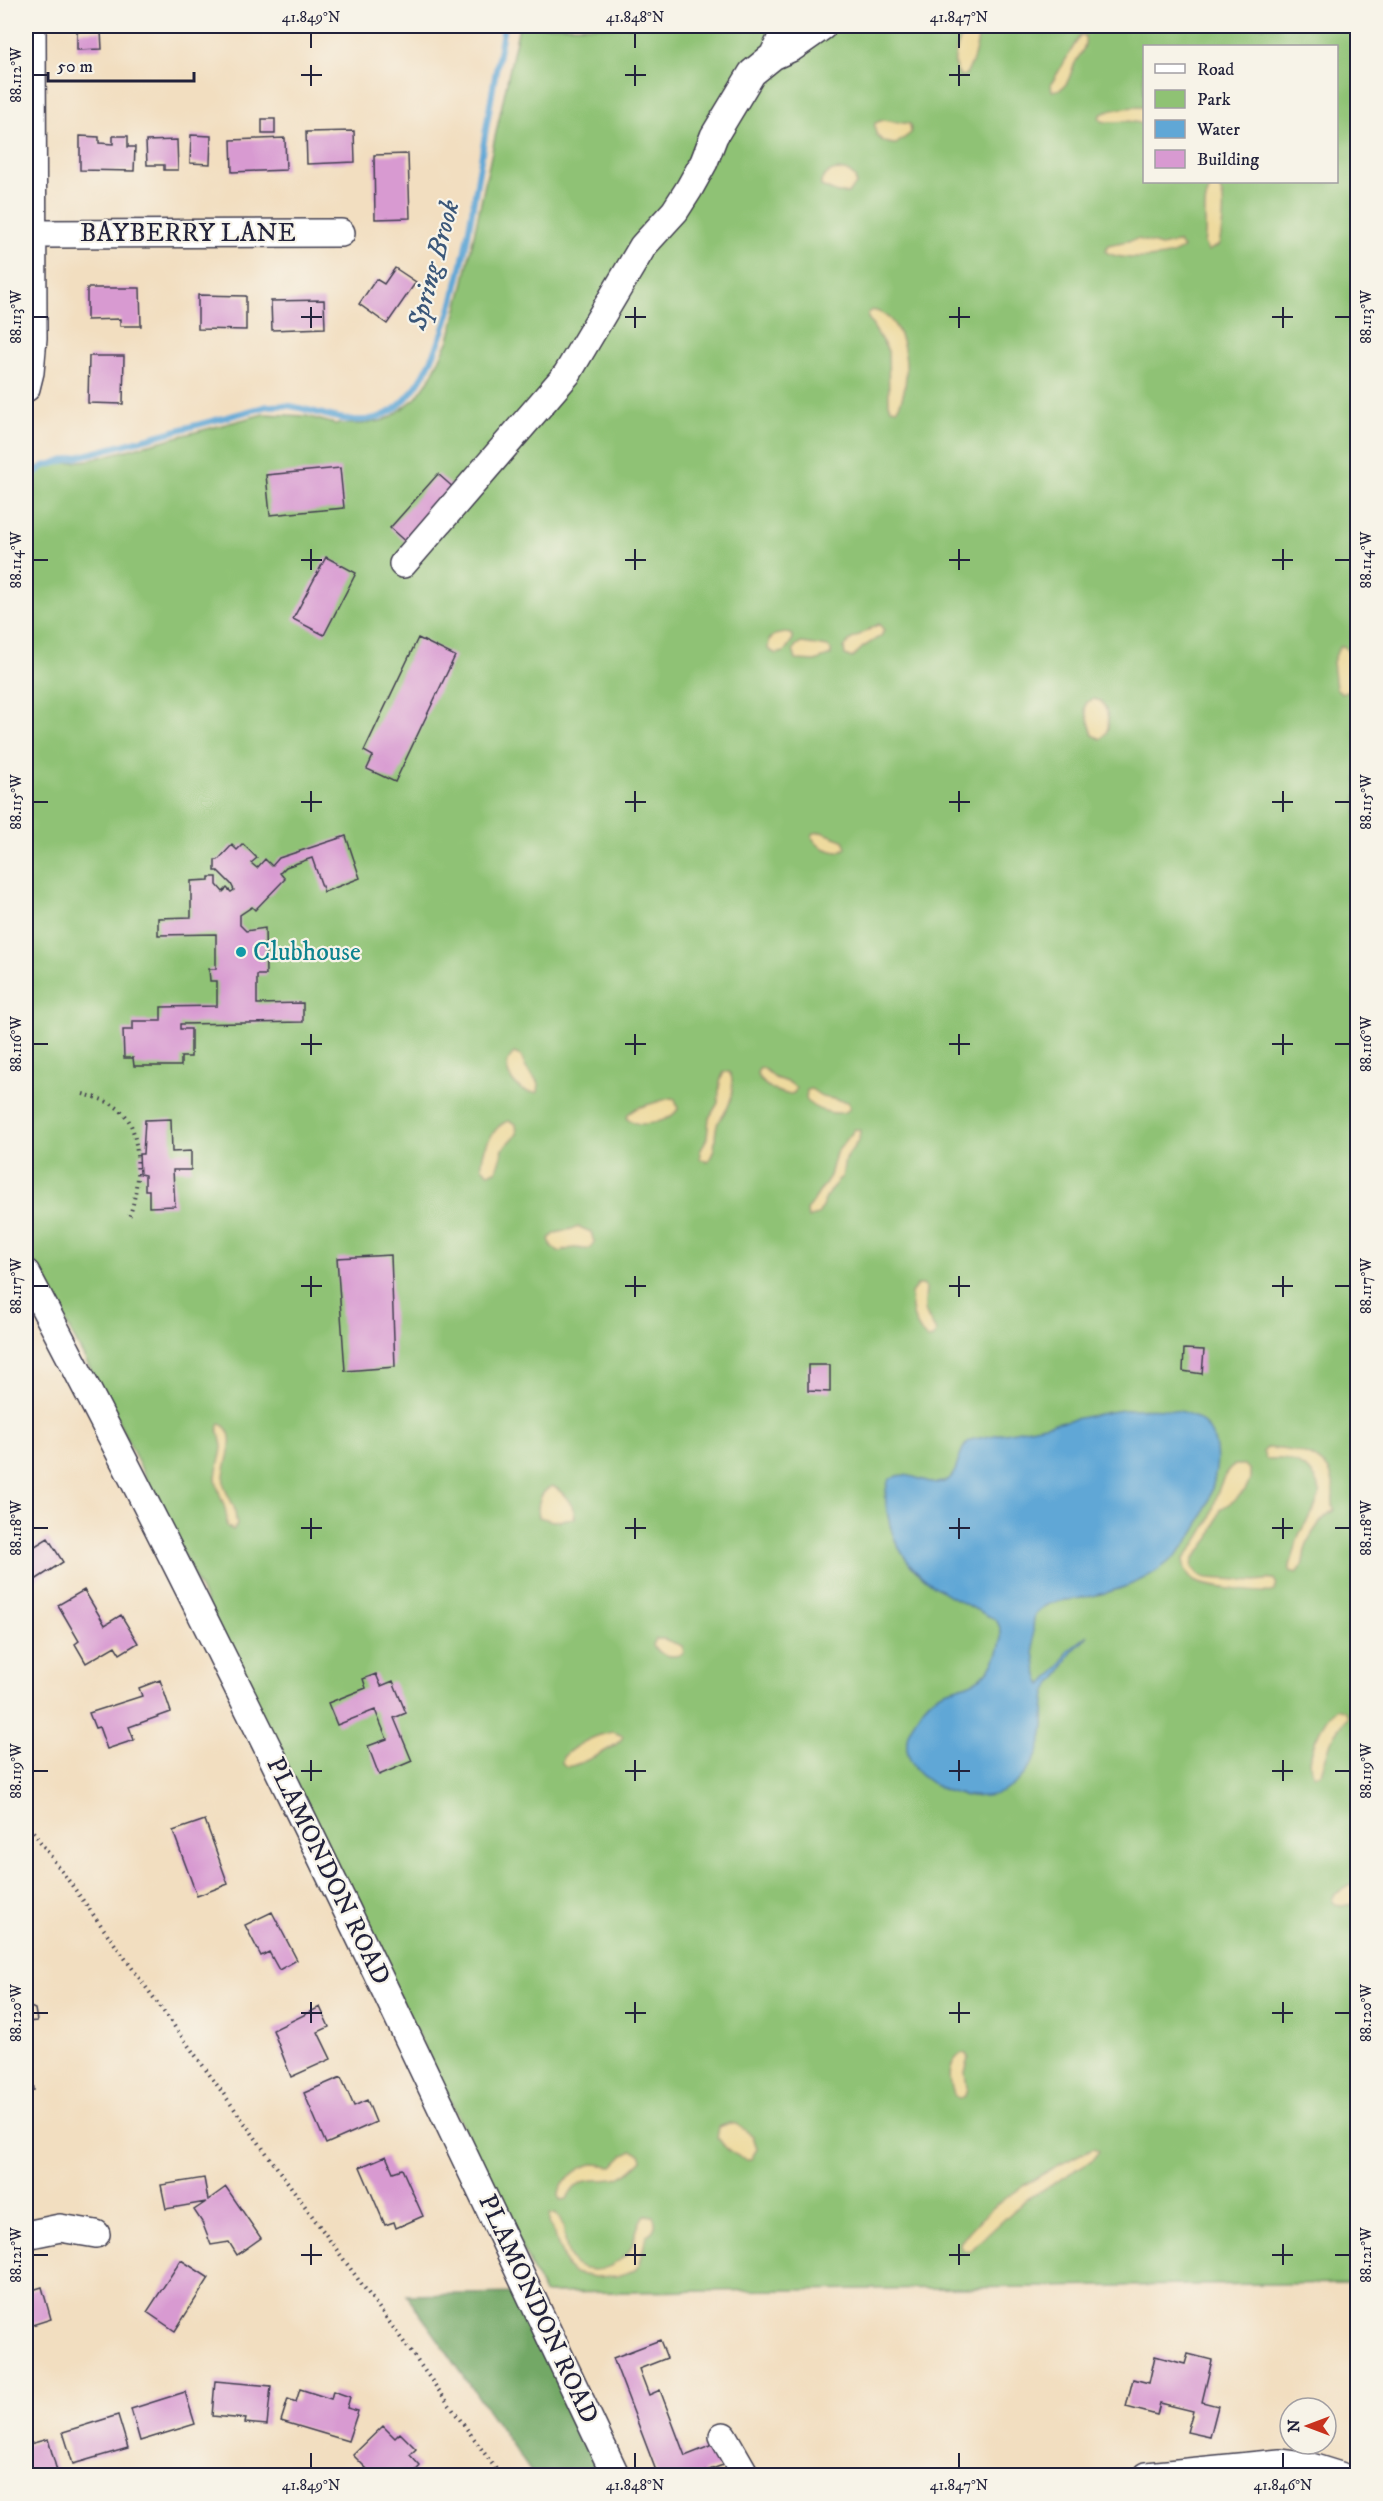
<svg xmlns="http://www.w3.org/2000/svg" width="1383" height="2501" font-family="'IM FELL DW Pica',serif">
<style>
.green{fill:#8fc274;stroke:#587258;stroke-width:1.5;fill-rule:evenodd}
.forest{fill:#73a866;stroke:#4a6550;stroke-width:1.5}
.sand{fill:#eeda9e;stroke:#887e6c;stroke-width:1.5}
.water{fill:#60a7d6;stroke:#416488;stroke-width:1.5}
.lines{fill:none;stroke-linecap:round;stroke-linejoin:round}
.stream{stroke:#60a7d6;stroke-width:6}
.building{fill:#d89ad1}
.minor-casing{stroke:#413e4f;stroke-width:30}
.path{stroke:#413e4f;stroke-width:4;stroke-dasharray:1.5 4.5;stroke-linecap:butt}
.minor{stroke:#fff;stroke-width:27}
.ticks{fill:none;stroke:#22223b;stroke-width:2}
.culture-dot{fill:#0f9aa8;stroke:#f7f3e8;stroke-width:2}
.labels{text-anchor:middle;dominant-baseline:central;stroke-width:4.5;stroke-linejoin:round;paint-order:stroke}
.street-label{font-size:26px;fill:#22223b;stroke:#f7f3e8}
.culture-label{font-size:26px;fill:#0d838f;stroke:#f7f3e8;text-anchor:start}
.water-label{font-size:27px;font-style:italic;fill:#3b5779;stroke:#f7f3e8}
.neatline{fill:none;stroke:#22223b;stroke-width:2}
.ticks-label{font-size:15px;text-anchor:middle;fill:#22223b}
</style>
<rect width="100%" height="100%" fill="#f7f3e8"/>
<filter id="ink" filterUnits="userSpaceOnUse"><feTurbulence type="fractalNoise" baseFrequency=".0167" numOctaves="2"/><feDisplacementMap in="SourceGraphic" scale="12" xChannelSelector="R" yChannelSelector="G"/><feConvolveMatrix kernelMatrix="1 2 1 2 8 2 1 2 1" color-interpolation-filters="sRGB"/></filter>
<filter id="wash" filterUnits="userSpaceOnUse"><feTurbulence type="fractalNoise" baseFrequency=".008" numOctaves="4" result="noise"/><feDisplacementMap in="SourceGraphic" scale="24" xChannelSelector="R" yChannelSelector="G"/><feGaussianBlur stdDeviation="1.35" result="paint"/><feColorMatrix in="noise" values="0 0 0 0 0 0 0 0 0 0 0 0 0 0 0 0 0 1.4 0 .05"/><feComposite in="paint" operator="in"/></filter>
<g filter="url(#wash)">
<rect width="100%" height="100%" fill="#f2dec0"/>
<path class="green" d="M519,26H1357V2283L544,2293L117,1419L26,1248V468L89,460L264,414L306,416L335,424H362L381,421L391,417L416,398L429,380L449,340L463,286ZM1144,46H1336V182H1144Z"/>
<path class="forest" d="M524,2293L610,2475H533L407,2295Z"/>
<path class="sand" d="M963,26H978L979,28C978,42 974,64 965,75L961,76C946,63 962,42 963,26Z
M1081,34L1085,36C1087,48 1080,53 1075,63C1069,74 1070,90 1052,91L1051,84Z
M1144,107V125C1127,116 1106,127 1099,119L1100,115C1112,108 1130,107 1144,107Z
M883,120L910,124L911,133L896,144C883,144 873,136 875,123Z
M838,170L849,172L855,177L856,185L848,193H837L821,186C820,177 829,171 838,170Z
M1217,185C1228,195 1222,231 1219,245L1208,251L1204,243C1208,225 1200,204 1211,187Z
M1138,239L1161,246L1178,242L1183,248C1172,260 1117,262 1105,251L1108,245Z
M872,310C910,316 913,384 897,409L891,408L889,403L888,351L868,318V313Z
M879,624L884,630L881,636L863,647L852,658L845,655L844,648L850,640Z
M785,633L792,634L793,639L784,652L776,654L768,649L769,640L775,635Z
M802,643L828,647L831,650V655L815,661L796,660L793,650L796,645Z
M1344,646C1353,655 1354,679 1349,690L1342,693L1336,688L1333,662L1339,647Z
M1093,699L1101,701C1109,711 1112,731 1101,739L1093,735L1085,709L1086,703Z
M821,832L843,840L846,848L839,852C829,851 815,847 812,836L814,833Z
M514,1053L521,1056L526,1068L539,1084L538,1092C518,1097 496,1068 514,1053Z
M763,1068L775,1078L790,1083L796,1088L794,1093C782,1097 760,1085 757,1073L759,1069Z
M724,1072H729C735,1080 732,1099 727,1109C724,1114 719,1119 717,1125C713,1139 718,1147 708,1162L700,1159V1152L707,1138L709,1118L718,1103L720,1081Z
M811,1089L823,1097L848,1102L850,1109C839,1118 812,1110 806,1099L807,1090Z
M670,1098L675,1099L678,1109C670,1122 640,1129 627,1119L628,1114L637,1108Z
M509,1121L516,1124L517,1134L503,1149L496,1171L488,1173L482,1167C481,1151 493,1125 509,1121Z
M855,1129L860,1130L859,1140L845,1159L842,1177L830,1190L818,1215L808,1218L807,1211L830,1176L836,1153Z
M579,1227L591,1232L594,1242C590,1252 586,1249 576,1248C571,1247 565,1251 560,1252L552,1247L549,1239L556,1233Z
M917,1285H923L926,1288C924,1317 923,1307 936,1332L933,1338L928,1339C914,1329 911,1309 911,1293Z
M220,1423C243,1436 220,1467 224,1485C226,1493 231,1500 234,1507C236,1513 235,1519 237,1525L233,1530L227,1526C228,1506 218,1497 216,1479C216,1467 222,1457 222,1446C221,1438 216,1430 220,1423Z
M1267,1448C1289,1449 1325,1454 1332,1478C1336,1490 1330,1499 1334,1510C1322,1517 1308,1537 1305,1550C1303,1559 1304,1567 1297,1573L1290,1571C1289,1563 1293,1560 1294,1553C1296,1547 1296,1541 1299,1535C1310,1512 1335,1490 1306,1469C1292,1459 1283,1458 1266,1459L1263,1452Z
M1235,1465H1244L1250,1470V1480L1245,1490L1236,1499L1221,1509L1210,1538L1193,1560L1192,1567L1200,1576L1207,1578L1255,1581L1274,1579L1277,1585L1274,1591L1271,1592C1258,1593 1204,1587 1194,1581C1187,1576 1184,1568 1183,1560C1194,1547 1203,1535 1209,1520C1217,1502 1218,1476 1235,1465Z
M552,1486C563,1491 575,1506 575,1518L553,1521L539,1517C536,1505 540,1492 552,1486Z
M656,1639H664L682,1646L684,1652C675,1660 658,1655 653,1645Z
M1337,1708L1345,1711L1348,1717L1332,1739L1321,1773L1314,1775C1302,1760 1323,1718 1337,1708Z
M613,1732L623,1736C621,1746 579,1765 567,1767L562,1763L563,1757C576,1744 595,1735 613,1732Z
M1357,1882V1903L1342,1906L1333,1903L1332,1899L1335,1894Z
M962,2053L966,2054L969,2059L965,2072L967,2088L965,2096L959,2099L954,2095C949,2080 946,2062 962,2053Z
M729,2123L736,2124L753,2136L757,2149L751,2159C739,2160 724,2148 717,2138L719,2127Z
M1094,2148L1099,2151L1092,2160L1024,2201L969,2252L961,2249L960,2243C987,2206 1022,2185 1061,2164C1072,2159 1083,2152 1094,2148Z
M632,2151L640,2154L642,2160C635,2167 625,2177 615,2179C593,2182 580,2174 567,2199L560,2200C554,2184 579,2166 593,2164C600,2164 606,2166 613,2166L624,2155Z
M550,2214H556C573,2229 554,2270 594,2270C605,2270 616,2264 624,2257C636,2247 634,2227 644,2215L653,2216C658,2226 654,2231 646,2236L640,2264L635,2270L617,2276L595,2277L573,2273L567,2267L549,2222Z"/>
<path class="water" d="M1132,1409C1155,1408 1188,1406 1205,1425C1220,1441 1218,1465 1213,1485C1196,1555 1150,1587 1081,1598C1064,1601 1047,1600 1035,1614C1031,1627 1034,1673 1042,1685L1060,1666L1068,1651L1088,1635C1084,1642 1078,1645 1073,1651C1066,1658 1065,1667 1059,1675C1056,1680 1051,1683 1048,1689C1043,1700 1045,1713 1044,1725C1043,1748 1030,1773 1011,1787C973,1814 892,1780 909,1731C914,1719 925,1702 936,1695C944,1690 953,1689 961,1686C982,1681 995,1667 1000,1646C1002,1637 1002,1628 996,1620C947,1594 899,1577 888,1516C885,1504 884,1491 889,1480C907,1465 930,1491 948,1480C960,1471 957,1450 970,1440L1109,1412Z"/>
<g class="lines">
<path class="stream" d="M26,479L44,466L268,406C275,406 283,405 290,406C320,411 348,427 379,417C450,392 469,224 481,160C488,115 496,70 504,26"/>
</g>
<g id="blocks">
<path class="building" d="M77,31H101L102,49L77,50Z
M262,119H275V134H262Z
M354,131L355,162L307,164L306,132Z
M191,135L211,136L210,164L190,163Z
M80,136L99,137V143L113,144V136H128V147H135L134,171L80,170Z
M285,138L286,170L232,172L231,140Z
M177,140L178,170H164V165H147L146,141Z
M408,154L410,218L375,219L374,155Z
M395,268L416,282L387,324L359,304L376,279L384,284Z
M87,288H140L141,326H120V319L87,320Z
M198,295L246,296V330L198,329Z
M324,300L325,328L272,330L271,301Z
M89,356H124L123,404L88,403Z
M340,468L344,508L270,515L266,475Z
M438,474L455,489L409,545L390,528Z
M326,557L356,573L324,635L293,619Z
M418,638L455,656L395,782L367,769L373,756L364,751Z
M346,836L360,878L324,892L312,858L286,867L280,873L285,879L255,910L252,907L240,915V925L246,931L265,928L266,975H257V1004L303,1003V1022L180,1024V1029H191V1057H181V1066H134L133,1058H124L123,1030H133V1021H161V1007L217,1006V981H210L209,969H216V934L158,935V918L191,917V881L209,880V877H217V885L223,892L227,888L231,892L234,890L231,884L218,871H215V860H218L232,845L237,850L243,844L257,858L251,863L257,868L265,859L272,866L279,858Z
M171,1119L172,1152L191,1151V1170H173L175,1206L149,1207V1190H145V1175L140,1174L139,1154H143L145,1120Z
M391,1255L395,1367L345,1371L337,1258Z
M1184,1349L1204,1350L1202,1374L1183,1371Z
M808,1365H830V1392L808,1391Z
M26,1538L32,1548L48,1538L63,1562L26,1586Z
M84,1590L105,1625L121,1615L138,1643L120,1654L115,1646L86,1663L75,1644L79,1641L58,1605Z
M376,1674L381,1686L393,1681L406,1713L394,1718L412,1761L379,1775L368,1746L387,1739L375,1710L337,1725L328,1703L366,1688L363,1679Z
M160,1680L171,1712L129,1727L134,1740L107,1749L99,1727L95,1728L89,1713L142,1696L139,1688Z
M205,1820L228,1884L197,1896L173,1831Z
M272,1912L297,1960L279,1970L269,1952L261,1956L245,1925Z
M26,2005L35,2009L37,2021L26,2022Z
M320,2007L329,2027L318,2032L331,2059L291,2077L273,2030Z
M26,2055L31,2058L34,2090L26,2091Z
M341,2077L354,2106L367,2100L376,2122L326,2144L304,2093Z
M386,2156L393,2172L402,2169L423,2216L396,2228L394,2222L385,2225L360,2167Z
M204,2178L208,2200L226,2187L261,2238L237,2255L229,2242L211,2245L202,2222L194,2210L206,2202L166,2209L161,2185Z
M181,2260L209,2278L175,2331L147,2312Z
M42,2287L51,2319L26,2327V2292Z
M660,2340L667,2358L639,2369L649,2395L660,2390L685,2456L715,2444L723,2465L704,2472L706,2476H658L613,2358Z
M1188,2354L1212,2360L1202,2402L1218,2406L1210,2437L1187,2432L1193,2411L1160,2403L1157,2415L1126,2407L1133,2379L1149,2383L1155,2356L1185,2364Z
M215,2381L271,2386L267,2425L245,2423L246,2419L212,2416Z
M300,2389L331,2399L333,2391L350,2397L347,2408L358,2411L348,2441L281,2421L288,2399L296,2402Z
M185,2392L195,2424L140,2441L131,2409Z
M118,2415L128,2448L73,2464L63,2432Z
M383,2426L395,2438L400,2433L416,2449L410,2455L420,2466L411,2476H374L353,2455Z
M48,2439L57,2471L42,2476H26V2445Z"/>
</g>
</g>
<g filter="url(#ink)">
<use href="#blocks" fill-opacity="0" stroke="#413e4f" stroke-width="1.5"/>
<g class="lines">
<defs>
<path id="minor" d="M773,56L787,26
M34,234L341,233
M26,388L30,372L33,338L32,26
M403,564L567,374L643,246L675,211L689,189L704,162L714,136L752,73L773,56L793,47L823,26
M26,1273C235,1667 425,2072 616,2476
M26,2235L60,2228L96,2234
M723,2436L746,2476
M1147,2476L1280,2463L1311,2467L1340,2476"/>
</defs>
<use href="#minor" class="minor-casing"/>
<path class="path" d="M83,1094C98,1098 113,1102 124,1114C143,1134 139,1193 129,1217
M26,1822L501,2476"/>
<use href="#minor" class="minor"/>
</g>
</g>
<path class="ticks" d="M311,33V48M635,33V48M959,33V48M311,65V86M635,65V86M959,65V86M33,75H48M301,75H322M625,75H646M949,75H970M311,307V328M635,307V328M959,307V328M1283,307V328M33,317H48M301,317H322M625,317H646M949,317H970M1272,317H1293M1335,317H1350M311,549V570M635,549V570M959,549V570M1283,549V570M33,560H48M301,560H322M625,560H646M949,560H970M1272,560H1293M1335,560H1350M311,791V812M635,791V812M959,791V812M1283,791V812M33,802H48M301,802H322M625,802H646M949,802H970M1272,802H1293M1335,802H1350M311,1034V1055M635,1034V1055M959,1034V1055M1283,1034V1055M33,1044H48M301,1044H322M625,1044H646M949,1044H970M1272,1044H1293M1335,1044H1350M311,1276V1297M635,1276V1297M959,1276V1297M1283,1276V1297M33,1286H48M301,1286H322M625,1286H646M949,1286H970M1272,1286H1293M1335,1286H1350M311,1518V1539M635,1518V1539M959,1518V1539M1283,1518V1539M33,1528H48M301,1528H322M625,1528H646M949,1528H970M1272,1528H1293M1335,1528H1350M311,1760V1781M635,1760V1781M959,1760V1781M1283,1760V1781M33,1771H48M301,1771H322M625,1771H646M949,1771H970M1272,1771H1293M1335,1771H1350M311,2002V2023M635,2002V2023M959,2002V2023M1283,2002V2023M33,2013H48M301,2013H322M625,2013H646M949,2013H970M1272,2013H1293M1335,2013H1350M311,2244V2265M635,2244V2265M959,2244V2265M1283,2244V2265M33,2255H48M301,2255H322M625,2255H646M949,2255H970M1272,2255H1293M1335,2255H1350M311,2453V2468M635,2453V2468M959,2453V2468M1283,2453V2468"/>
<circle class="culture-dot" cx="241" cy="952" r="6"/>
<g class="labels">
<g class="street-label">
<text x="188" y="233">BAYBERRY LANE</text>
<text transform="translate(328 1871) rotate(64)">PLAMONDON ROAD</text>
<text transform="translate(538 2309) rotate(65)">PLAMONDON ROAD</text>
</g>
<g class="culture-label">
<text x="253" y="952">Clubhouse</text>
</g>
<g class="water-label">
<text transform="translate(434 265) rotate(-75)">Spring Brook</text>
</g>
</g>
<rect width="1383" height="2501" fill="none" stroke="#f7f3e8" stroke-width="66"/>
<rect x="1143" y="45" width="195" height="138" fill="#f7f3e8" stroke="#a29fa3" stroke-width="1.5"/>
<rect x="1155" y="64" width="30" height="9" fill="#ffffff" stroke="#a29fa3" stroke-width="1.5"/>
<text x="1197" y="75" font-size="18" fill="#22223b">Road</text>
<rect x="1155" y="90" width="30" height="18" fill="#8fc274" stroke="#a29fa3" stroke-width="1.5"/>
<text x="1197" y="105" font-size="18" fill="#22223b">Park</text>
<rect x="1155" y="120" width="30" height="18" fill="#60a7d6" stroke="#a29fa3" stroke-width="1.5"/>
<text x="1197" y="135" font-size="18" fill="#22223b">Water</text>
<rect x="1155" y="150" width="30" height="18" fill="#d89ad1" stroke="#a29fa3" stroke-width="1.5"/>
<text x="1197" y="165" font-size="18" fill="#22223b">Building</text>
<g transform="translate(1308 2426) rotate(270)"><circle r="28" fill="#f7f3e8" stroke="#a29fa3" stroke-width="1.5"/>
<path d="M0-4.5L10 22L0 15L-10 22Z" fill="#c8321e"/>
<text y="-9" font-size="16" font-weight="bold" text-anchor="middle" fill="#22223b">N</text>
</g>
<path d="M48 72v9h146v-9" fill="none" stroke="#22223b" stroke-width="3"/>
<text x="57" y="72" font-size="18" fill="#22223b" stroke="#f7f3e8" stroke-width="4.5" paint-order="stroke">50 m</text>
<rect x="33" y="33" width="1317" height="2435" class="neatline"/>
<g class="ticks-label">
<text x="311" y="22">41.849°N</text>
<text x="635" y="22">41.848°N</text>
<text x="959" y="22">41.847°N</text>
<text transform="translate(16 75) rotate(-90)" y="5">88.112°W</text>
<text transform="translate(1366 317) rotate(-90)" y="5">88.113°W</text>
<text transform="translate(16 317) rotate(-90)" y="5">88.113°W</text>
<text transform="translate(1366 560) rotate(-90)" y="5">88.114°W</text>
<text transform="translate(16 560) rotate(-90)" y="5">88.114°W</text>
<text transform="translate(16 802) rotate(-90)" y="5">88.115°W</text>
<text transform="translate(1366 802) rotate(-90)" y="5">88.115°W</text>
<text transform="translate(1366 1044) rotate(-90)" y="5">88.116°W</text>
<text transform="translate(16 1044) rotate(-90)" y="5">88.116°W</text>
<text transform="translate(1366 1286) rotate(-90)" y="5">88.117°W</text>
<text transform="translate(16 1286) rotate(-90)" y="5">88.117°W</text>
<text transform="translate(1366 1528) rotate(-90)" y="5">88.118°W</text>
<text transform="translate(16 1528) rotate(-90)" y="5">88.118°W</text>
<text transform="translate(1366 1771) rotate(-90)" y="5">88.119°W</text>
<text transform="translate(16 1771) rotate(-90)" y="5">88.119°W</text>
<text transform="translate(16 2013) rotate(-90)" y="5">88.120°W</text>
<text transform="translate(1366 2013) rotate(-90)" y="5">88.120°W</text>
<text transform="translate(16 2255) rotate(-90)" y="5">88.121°W</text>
<text transform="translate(1366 2255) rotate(-90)" y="5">88.121°W</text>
<text x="311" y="2490">41.849°N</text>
<text x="635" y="2490">41.848°N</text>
<text x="959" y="2490">41.847°N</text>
<text x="1283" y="2490">41.846°N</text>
</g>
</svg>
